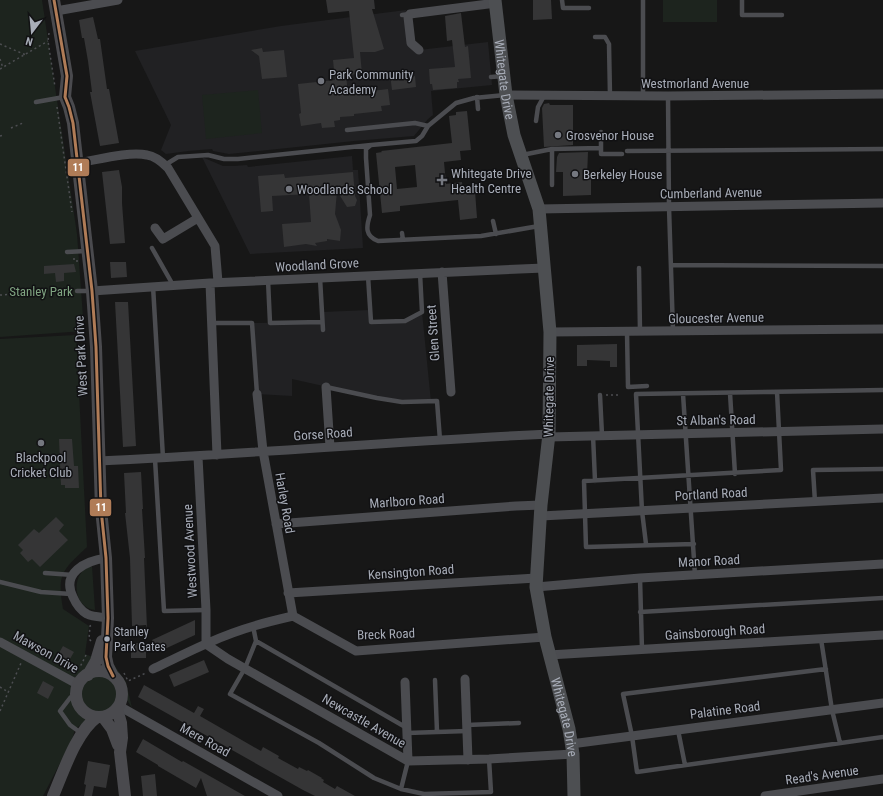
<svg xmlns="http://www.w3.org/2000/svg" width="883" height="796" font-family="'Roboto Condensed',sans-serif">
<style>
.built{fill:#212123}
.green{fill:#1d241e}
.building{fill:#353536;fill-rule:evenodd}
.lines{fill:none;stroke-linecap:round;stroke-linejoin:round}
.path{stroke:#4d4e52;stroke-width:1.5;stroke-dasharray:2 3;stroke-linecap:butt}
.lane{stroke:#4b4c50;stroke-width:4.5}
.street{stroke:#4b4c50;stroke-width:9}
.secondary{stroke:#4a4a4e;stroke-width:12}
.primary{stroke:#4d4f52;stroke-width:13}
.bus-1-casing{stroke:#111113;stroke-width:6}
.bus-1{stroke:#b07c57;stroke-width:3}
.poi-dot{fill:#757880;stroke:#111113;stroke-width:1.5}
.bus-dot{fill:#a8adb8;stroke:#111113;stroke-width:1.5}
.labels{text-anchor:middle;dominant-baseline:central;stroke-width:3;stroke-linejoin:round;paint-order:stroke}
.bus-label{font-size:12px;fill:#a8adb8;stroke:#111113;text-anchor:start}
.poi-label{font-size:13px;fill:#a8adb8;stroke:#111113;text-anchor:start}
.street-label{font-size:13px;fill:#a8adb8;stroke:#111113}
.park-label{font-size:13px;fill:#7fa381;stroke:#111113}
.line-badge{stroke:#111113;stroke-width:1.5}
.badge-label{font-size:11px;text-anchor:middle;font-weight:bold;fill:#fff}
</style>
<rect width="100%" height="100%" fill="#171717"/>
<path class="built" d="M406,10L410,32L419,50L488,42L492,85L431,91L433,115L428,119L414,136L354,141L229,154L213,151L212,149L188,151L166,154L161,150L171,125L135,51L281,26Z
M352,156L353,170H358L363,248L250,254L202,157L223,166H234L247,165L248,167Z
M370,310L371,321H405L422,312L431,402L377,398L292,379V396L257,394L252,323L322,322V312Z"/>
<path class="green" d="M0,0H42L77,234L84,331L0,337Z
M663,0H717V22H663Z
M258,90L262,133L206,139L202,95Z
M76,335L87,547C62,571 57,573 63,609L89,626L85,654L93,657L73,688L75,700L89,719L75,729L72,740L43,796H0V339Z
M92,566L95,610C72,608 70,571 92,566Z
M112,662L126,682L132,708L125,697L122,683L114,671Z
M81 693a19 19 0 1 1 38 0a19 19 0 1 1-38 0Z"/>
<path class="building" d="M326,0H374L375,9H372L384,49L375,52H360L362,74L346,75L348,94L388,89L390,105L381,106L382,111L354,114V116L340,117V120L334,121L335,127L322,128L321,123L301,126L299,114L301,113L298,84L335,80L333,60L354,58L349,11L328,13Z
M533,0H551L552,19L533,20Z
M461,13L465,47L468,46L471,78L458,79L459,82H457V88L433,90L432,84H430L429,69L455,67L452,40L447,41L445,16Z
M93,17L98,39H100L107,89H109L119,143L100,146L90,92H92L88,61L84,38H82L79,20Z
M262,48L263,52L284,50L287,77L262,79L259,56L251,50Z
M410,70L411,77L415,76L416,87L392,90L390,74Z
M549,103L550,105H573V145L544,147L542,108L544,104Z
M467,111L471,150L460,151L461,160L444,162L446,184L462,182L463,192L475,191L477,218L460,220L458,200L400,206V211L382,213L376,153L382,152L381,151L452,143L449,116L456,115V112ZM415,165L417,187L397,189L395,167Z
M588,152L587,176H591V195L563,196V172H556L557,157L559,153Z
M119,170L122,187V203L125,243L110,244L102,172Z
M353,172L355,196L357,200L355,206L347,207L337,191L335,214L341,230L340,241L327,239V241L315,243L317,246L306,244L284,247L282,224L311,222L309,194L272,196L273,211L261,212L258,176L284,174L285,178Z
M110,262H126L127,277L111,278Z
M74,264L76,272L64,273V281L56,282L55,273L44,274V266Z
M115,302H128L136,446L123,447Z
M617,344V367H610V361L587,360V366H577V345Z
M59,439H72L74,466H78L79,488H65V485H61Z
M141,472L143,509H142L145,558H144L147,628L146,625L132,626L130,558L125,513H126L124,473Z
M56,517L64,525L59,531L68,540L40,567L32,559L28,562L20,553L23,550L18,545L34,529L39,533Z
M195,620V635L158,652L152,640Z
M131,643H146V658H131Z
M63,646L74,652L67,664L56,658Z
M204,660L209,672L174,687L169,675Z
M43,681L54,687L48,699L37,693Z
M144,685L194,713L198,706L204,709L200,716L240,739L261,751L263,747L279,756L278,758L298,769L299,767L307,771L308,770L322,778H321L324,780L323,782L335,789L337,786L355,796H315L303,790L138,697Z
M143,739L182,762L183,761L245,796H207L201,778L196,788L158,766V765L136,752Z
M88,761L110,765L106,788L94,786L92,796H84L86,785L84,784Z
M155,774L157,796H143L141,776Z"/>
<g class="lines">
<path class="path" d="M49,33L48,41L55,87
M0,44L26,55
M0,59L3,68
M0,69L48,41
M57,107L72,212
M11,128L23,123
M0,136L4,135
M74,258V261H79
M0,295L70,291
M606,395H618
M91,641L89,639L90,626L92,625
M73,672L81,665L86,655
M124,673L128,681L146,673
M0,687L8,692
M0,711L21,663"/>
<path class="lane" d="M562,0L563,8H589
M742,0V15H782
M402,15L410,14
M595,37H605L609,44L610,96
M491,77L503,76
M505,95L474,98L456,103L428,126L422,136L416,141L371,145L366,149V158L370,215C366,227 365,236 378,241L481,236L539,226
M643,96V0
M668,96L669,207L673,331
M477,97L478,109
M36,102L64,97
M536,121L538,107L544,96
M347,130L415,123L428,126
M601,148V154H622
M552,149V185
M627,151L883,149
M522,155L552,149L601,148V132
M165,165L178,157L208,155L224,159H238L371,145
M493,221L496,234
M402,233L403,240
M152,248L173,285
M67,252L86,251
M671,265L883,266
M639,268L640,332
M368,276L371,322L405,321L422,312L420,273
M320,278L323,330
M268,280L270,323L322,322
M153,286L163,458
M77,291H91
M211,323H252L257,394
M627,332L628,387L647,386
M326,387L377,398L402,402L437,401L440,440
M730,393L735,474
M683,394L695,575
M600,395L602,435
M593,435L595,481
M155,459L164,611L206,610
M815,502L813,470L883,469
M646,544L642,511L636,394L883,390
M694,544L586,547L584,481L781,470L777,392
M45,573L73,575
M640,578L642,650
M0,582L41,592L71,594
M640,612L883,598
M253,626L256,641L245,668L230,694L319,743L374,778L401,789L424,794L491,792L489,759
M821,639L832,710L840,743
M256,641L407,728
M826,669L623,694L632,736L637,772L883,737
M435,680L437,732
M77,692L70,698L60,711L70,725L81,733
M467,725L519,723
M678,730L685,765
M407,733L467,731
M401,789L408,761"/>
<path class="street" d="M56,11L118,0
M419,50L411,43L408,17L410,14L496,3
M506,95L668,96L883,94
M78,163C97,160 129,151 147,155C155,156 163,163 168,168L215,246L218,282
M539,209L883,203
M155,228L163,239L198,218
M442,272L451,392
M210,283L217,455
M92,291L210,283L544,268
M550,332L883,329
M326,387L330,447
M257,394L263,451L293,616
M549,437L883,429
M198,457L206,610V644
M99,461C249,454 399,441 549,434
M541,516L883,498
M276,524L516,506L541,505
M106,558C85,561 61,573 73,597C76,604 80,610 87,614C93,617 101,617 108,618
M536,587L640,578L883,564
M288,593L536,578
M0,642L79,685
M206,644L228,659L408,761L489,759L573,754
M549,655L883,635
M153,669C186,653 219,636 254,626C267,622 280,619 293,616L356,651L545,637
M465,679L468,760
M405,682L408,761
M119,706L278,796
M571,744L883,703
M765,796L883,779"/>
<path class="secondary" d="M54,0L67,76L65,97L69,107L73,123L92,291L96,347L101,509L106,558L108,618L106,657L108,666L113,676
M76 694a23 23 0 1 1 46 0a23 23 0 1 1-46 0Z
M88,675L96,661L102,641
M117,709L121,723L122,738L120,752L125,796
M103,717L112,729L118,745
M53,796C63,773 76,732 97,717"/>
<path class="primary" id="s1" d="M495,0L506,95L514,135L539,209L550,332L549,434L541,505L536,587L545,637L569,729L573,754L574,796"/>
<defs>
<path id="bus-1" d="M54,0L67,76L65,97L69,107L73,123L92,291L96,347L101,509L106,558L108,618L106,657L108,666L113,676"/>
</defs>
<use href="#bus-1" class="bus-1-casing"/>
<use href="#bus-1" class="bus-1"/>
</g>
<g class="poi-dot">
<circle cx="321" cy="81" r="4"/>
<circle cx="558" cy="135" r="4"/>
<circle cx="575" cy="174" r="4"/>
<path d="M440 174h4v4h4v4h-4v4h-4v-4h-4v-4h4z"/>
<circle cx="289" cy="189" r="4"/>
<circle cx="41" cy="443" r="4"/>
</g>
<circle class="bus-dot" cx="107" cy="639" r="3.5"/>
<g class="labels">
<g class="bus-label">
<text x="114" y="632">Stanley<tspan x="114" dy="15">Park Gates</tspan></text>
</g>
<g class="poi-label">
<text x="329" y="74">Park Community<tspan x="329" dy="15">Academy</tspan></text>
<text x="566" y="135">Grosvenor House</text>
<text x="451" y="173">Whitegate Drive<tspan x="451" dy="15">Health Centre</tspan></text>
<text x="583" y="174">Berkeley House</text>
<text x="297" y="189">Woodlands School</text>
<text x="41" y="457" text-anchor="middle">Blackpool<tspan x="41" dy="15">Cricket Club</tspan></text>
</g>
<g class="street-label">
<text stroke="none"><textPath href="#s1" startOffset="80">Whitegate Drive</textPath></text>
<text x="695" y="83">Westmorland Avenue</text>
<text transform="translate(711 193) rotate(-1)">Cumberland Avenue</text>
<text transform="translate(317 265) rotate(-3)">Woodland Grove</text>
<text transform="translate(716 318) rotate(-1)">Gloucester Avenue</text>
<text transform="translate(433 333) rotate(-94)">Glen Street</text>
<text transform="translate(81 356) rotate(-93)">West Park Drive</text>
<text transform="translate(549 397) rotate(-89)">Whitegate Drive</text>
<text transform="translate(716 420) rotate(-1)">St Alban's Road</text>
<text transform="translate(323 434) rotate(-4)">Gorse Road</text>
<text transform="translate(711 494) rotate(-3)">Portland Road</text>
<text transform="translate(407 501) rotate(-4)">Marlboro Road</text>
<text transform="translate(285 503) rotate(80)">Harley Road</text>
<text transform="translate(190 551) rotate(-93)">Westwood Avenue</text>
<text transform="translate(709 561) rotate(-3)">Manor Road</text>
<text transform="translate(411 572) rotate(-4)">Kensington Road</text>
<text transform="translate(715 632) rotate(-4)">Gainsborough Road</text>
<text transform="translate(386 634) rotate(-2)">Breck Road</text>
<text transform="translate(46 652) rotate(29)">Mawson Drive</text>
<text transform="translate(725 710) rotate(-7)">Palatine Road</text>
<text stroke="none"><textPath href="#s1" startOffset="727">Whitegate Drive</textPath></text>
<text transform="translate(364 721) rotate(30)">Newcastle Avenue</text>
<text transform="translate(205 740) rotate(29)">Mere Road</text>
<text transform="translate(822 775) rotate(-8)">Read's Avenue</text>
</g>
<g class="park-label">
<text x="41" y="291">Stanley Park</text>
</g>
</g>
<g class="line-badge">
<rect x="67" y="158" width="23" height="19" rx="4" fill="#b07c57"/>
<rect x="89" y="498" width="23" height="19" rx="4" fill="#b07c57"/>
</g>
<g class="badge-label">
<text x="78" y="171">11</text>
<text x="101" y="511">11</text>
</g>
<g transform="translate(32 32) rotate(196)" stroke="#111113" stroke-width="3" paint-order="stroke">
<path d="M0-3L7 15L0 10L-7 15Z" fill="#a8adb8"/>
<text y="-6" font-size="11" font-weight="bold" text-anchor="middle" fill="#a8adb8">N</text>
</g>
</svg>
